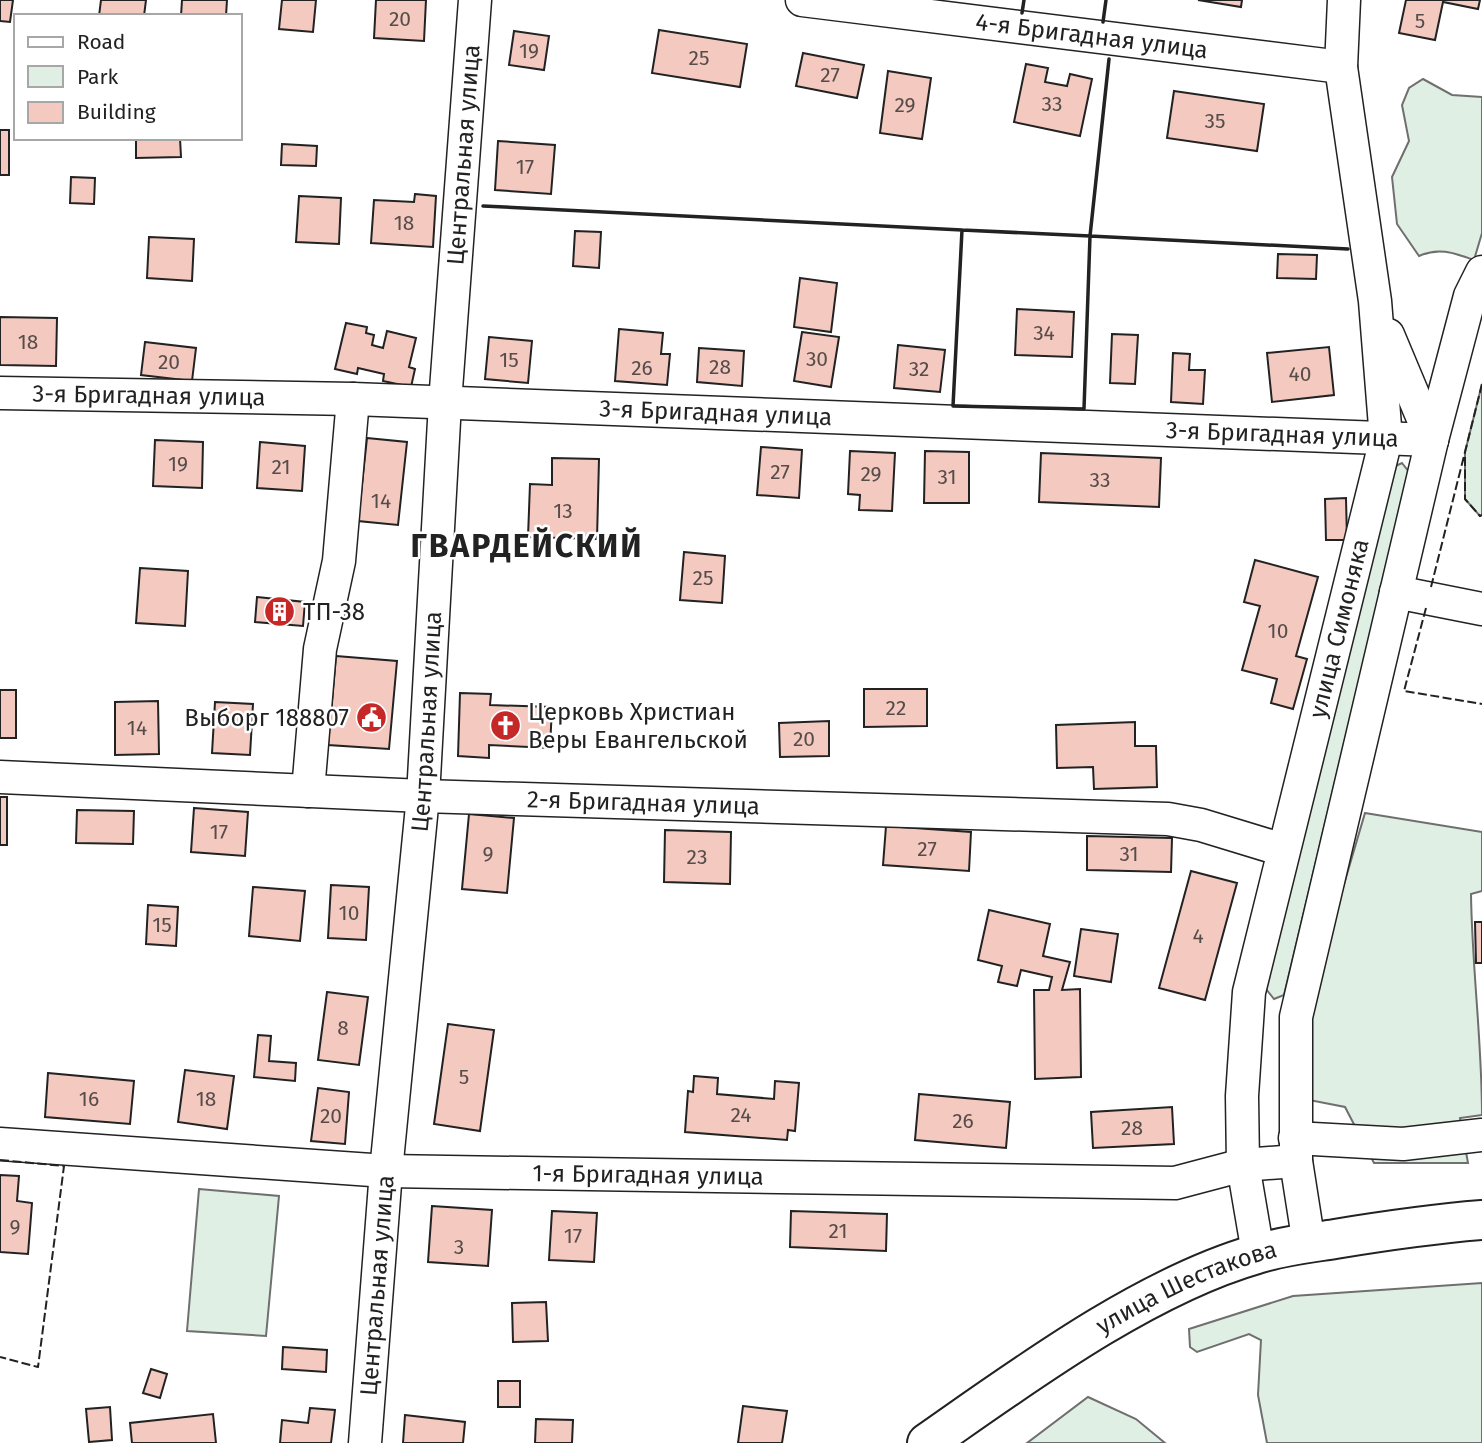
<svg xmlns="http://www.w3.org/2000/svg" width="1482" height="1443" font-family="'Fira Sans',sans-serif">
<style>
.green{fill:#e0efe3;stroke:#6f6f6f;stroke-width:2}
.building{fill:#f3c9c0;stroke:#222;stroke-width:2}
.lines{fill:none;stroke-linecap:round;stroke-linejoin:round}
.minor-casing{stroke:#222;stroke-width:35}
.major-casing{stroke:#222;stroke-width:42}
.minor{stroke:#fff;stroke-width:32}
.major{stroke:#fff;stroke-width:38}
.fence{stroke:#222;stroke-width:2;stroke-dasharray:9 3.5;stroke-linecap:butt}
.wall{stroke:#222;stroke-width:3.5}
.labels{text-anchor:middle;dominant-baseline:central;stroke-width:5;stroke-linejoin:round;paint-order:stroke}
.number-label{font-size:21px;fill:#564c4a}
.street-label{font-size:24px;fill:#222;stroke:#fff}
.poi-label{font-size:24px;fill:#222;stroke:#fff;text-anchor:start}
.district-label{font-size:32px;font-weight:bold;letter-spacing:2px;fill:#222;stroke:#fff}
</style>
<rect width="100%" height="100%" fill="#fff"/>
<path class="green" d="M1423,79L1452,95L1482,97V233L1474,260C1454,253 1439,247 1419,256L1397,224L1392,177L1409,141L1402,105L1409,88Z
M1482,384V515L1480,516L1465,499V452Z
M1402,463L1409,472L1284,995L1274,999L1266,989L1391,468Z
M1365,813L1482,832V891L1471,894C1472,968 1482,1041 1482,1115L1460,1118L1468,1163H1374L1345,1107L1309,1100L1304,1020Z
M199,1189L279,1196L266,1336L187,1331Z
M1482,1283V1443H1267L1258,1395L1261,1340L1249,1334L1197,1352L1190,1347L1189,1329L1293,1296Z
M1088,1397L1136,1419L1165,1443H1027Z"/>
<path class="building" d="M0,0H13L10,22L0,21Z
M101,0H146L144,16H99Z
M182,0H227L226,16H181Z
M282,0H316L313,32L279,29Z
M376,0H426L424,41L374,38Z
M1198,0H1242L1241,7Z
M1406,0H1480L1478,9L1443,2L1435,40L1399,33Z
M659,30L747,44L740,87L652,73Z
M514,31L549,36L544,70L509,65Z
M803,53L864,65L857,98L796,86Z
M1026,64L1048,68L1045,82L1067,86L1070,74L1092,79L1080,136L1014,122Z
M888,71L931,78L922,139L880,133Z
M1174,91L1264,104L1257,151L1167,138Z
M0,130H9V175H0Z
M136,138H180L181,157L136,158Z
M498,141L555,145L551,194L495,190Z
M282,144L317,146L316,166L281,165Z
M71,177L95,178L94,204L70,203Z
M415,194L436,196L433,247L371,243L374,200L414,202Z
M299,196L341,198L339,244L296,242Z
M575,231L601,232L599,268L573,266Z
M149,237L194,239L192,281L147,278Z
M1278,254L1317,255L1316,279L1277,278Z
M800,278L837,283L831,332L794,327Z
M1017,309L1074,312L1072,357L1015,355Z
M0,317L57,318L56,366L0,365Z
M346,323L367,327L366,333L374,335L372,345L383,348L387,331L416,338L409,367L415,369L411,387L383,381L384,374L358,368L357,374L335,369Z
M619,329L663,333L661,354H670L667,385L615,381Z
M802,332L839,337L831,387L794,381Z
M1112,334L1138,335L1135,384L1110,383Z
M489,337L532,341L528,383L485,379Z
M145,342L196,348L192,381L141,375Z
M898,345L945,350L940,392L894,388Z
M1329,347L1334,395L1272,402L1267,353Z
M699,348L744,351L742,386L697,382Z
M1173,353L1190,354L1189,370H1205L1203,404L1171,402Z
M367,438L407,442L398,525L358,521Z
M155,440L203,442L202,488L153,486Z
M260,442L305,446L302,491L257,488Z
M761,447L802,450L799,498L757,495Z
M850,451L895,453L892,511L859,510L860,495L848,494Z
M925,451L969,452V503H924Z
M1041,453L1161,458L1159,507L1039,502Z
M552,458L599,459L597,539L528,537L530,484L552,485Z
M1346,498L1347,540H1326L1325,499Z
M684,552L725,556L722,603L680,600Z
M1255,560L1318,577L1296,656L1307,659L1293,709L1271,703L1277,679L1242,670L1260,606L1244,602Z
M140,568L188,571L185,626L136,623Z
M257,597L305,602L303,626L255,622Z
M336,656L397,661L389,749L328,745Z
M864,689H927V726L864,727Z
M0,690H16V738H0Z
M460,693L491,694L490,705L552,707L550,748L489,745V758L458,756Z
M158,701L159,754L115,755V702Z
M215,702L253,704L250,755L212,753Z
M829,721V756L780,757L779,723Z
M1135,722V746H1156L1157,787L1094,789L1093,767L1057,768L1056,725Z
M0,797H7V845H0Z
M194,808L248,812L245,856L191,852Z
M77,810L134,811L133,844L76,843Z
M469,814L514,818L507,893L462,889Z
M886,826L971,832L969,871L883,865Z
M665,830L731,832L730,884L664,882Z
M1087,836L1172,838L1171,872L1087,870Z
M1191,871L1237,883L1205,1000L1159,988Z
M331,885L369,887L366,940L328,938Z
M253,887L305,891L300,941L249,936Z
M148,905L178,907L176,946L146,944Z
M989,910L1050,924L1043,956L1070,962L1062,990L1080,989L1081,1077L1035,1079L1034,990H1049L1052,977L1021,970L1017,986L998,982L1002,966L978,960Z
M1475,922H1482V963H1476Z
M1081,929L1118,934L1111,982L1074,976Z
M327,992L368,997L359,1065L318,1060Z
M448,1024L494,1030L480,1131L434,1124Z
M258,1035L271,1036L269,1061L296,1063L295,1081L254,1077Z
M185,1070L234,1076L227,1129L178,1122Z
M48,1073L134,1081L130,1124L45,1117Z
M694,1076L718,1078L717,1094L774,1099L775,1081L799,1083L795,1131L788,1130L787,1140L685,1132L688,1091L693,1092Z
M318,1088L349,1092L345,1144L311,1141Z
M919,1094L1010,1102L1006,1148L915,1140Z
M1172,1107L1174,1144L1093,1148L1091,1112Z
M0,1175L19,1176L17,1201L32,1203L28,1254L0,1252Z
M432,1206L492,1210L488,1266L428,1262Z
M552,1211L597,1213L594,1262L549,1260Z
M791,1211L887,1214L886,1251L790,1247Z
M546,1302L548,1341L513,1342L512,1303Z
M283,1347L327,1350L326,1372L282,1369Z
M151,1369L167,1374L160,1398L143,1393Z
M498,1381H520V1407H498Z
M743,1406L787,1411L782,1443H738Z
M110,1407L112,1440L89,1442L86,1409Z
M310,1408L335,1410L331,1443H280L282,1420L308,1423Z
M213,1414L216,1443H132L130,1423Z
M405,1415L465,1422L463,1443H403Z
M536,1419L573,1420L572,1443H535Z"/>
<g class="lines">
<defs>
<g id="minor">
<path id="s1" d="M802,0L1341,67"/>
<path d="M1388,335L1432,440"/>
<path id="s2" d="M0,393L353,399L1432,440"/>
<path d="M1396,592L1482,609"/>
<path id="s3" d="M0,777L423,796L1168,819L1201,825L1283,850"/>
<path d="M308,791L320,649L339,561L353,399"/>
<path d="M1295,1138L1403,1144L1482,1135"/>
<path id="s4" d="M0,1144L386,1171L1175,1183L1243,1165L1296,1161"/>
<path d="M1309,1244L1296,1161V1017L1432,440L1470,296L1482,272"/>
<path id="s5" d="M1258,1253L1243,1165L1242,1096L1249,992L1386,439L1375,301L1341,67L1344,0"/>
<path id="s6" d="M365,1443L386,1171L423,796L445,403L475,0"/>
</g>
<g id="major">
<path id="s7" d="M927,1443C1023,1376 1145,1286 1257,1254C1282,1246 1309,1243 1335,1239C1384,1231 1432,1224 1482,1220"/>
</g>
</defs>
<use href="#minor" class="minor-casing"/>
<use href="#major" class="major-casing"/>
<use href="#minor" class="minor"/>
<use href="#major" class="major"/>
<path class="fence" d="M1482,384L1465,452V499L1480,516L1482,515
M1431,587L1465,452
M1426,608L1404,691L1482,704
M0,1160L64,1166L38,1367L0,1357"/>
<path class="wall" d="M1022,13L1024,0
M1103,22L1106,0
M1109,59L1090,236L1348,249
M483,206L962,230
M962,230L1090,236L1084,409L953,406Z"/>
</g>
<defs>
<symbol id="building-disc" viewBox="-11 -11 22 22"><circle r="9.5" fill="#c62828" stroke="#fff"/><path d="M-4-6H4V6H1V3H-1V6H-4ZM-2.5-4.3h1.7v1.8h-1.7ZM.8-4.3h1.7v1.8H.8ZM-2.5-1h1.7V.8h-1.7ZM.8-1h1.7V.8H.8Z" fill="#fff"/></symbol>
<symbol id="civic-disc" viewBox="-11 -11 22 22"><circle r="9.5" fill="#c62828" stroke="#fff"/><path d="M-.6-6.5H3V-4.5H.6V-3L4-1V1h2V6H-6V1h2V-1L-.6-3ZM-1.2 2.5V6h2.4V2.5Z" fill="#fff"/></symbol>
<symbol id="church-disc" viewBox="-11 -11 22 22"><circle r="9.5" fill="#c62828" stroke="#fff"/><path d="M-1.2-6h2.4v3.5h3.3v2.4h-3.3V6h-2.4V-.1h-3.3v-2.4h3.3Z" fill="#fff"/></symbol>
</defs>
<g fill-rule="evenodd">
<use href="#building-disc" x="262" y="594" width="35" height="35"/>
<use href="#civic-disc" x="354" y="700" width="35" height="35"/>
<use href="#church-disc" x="488" y="708" width="35" height="35"/>
</g>
<g class="labels">
<g class="number-label">
<text x="400" y="19">20</text>
<text x="1420" y="21">5</text>
<text x="529" y="51">19</text>
<text x="699" y="58">25</text>
<text x="830" y="75">27</text>
<text x="1052" y="104">33</text>
<text x="905" y="105">29</text>
<text x="1215" y="121">35</text>
<text x="525" y="167">17</text>
<text x="404" y="223">18</text>
<text x="1044" y="333">34</text>
<text x="28" y="342">18</text>
<text x="817" y="359">30</text>
<text x="509" y="360">15</text>
<text x="169" y="362">20</text>
<text x="720" y="367">28</text>
<text x="642" y="368">26</text>
<text x="919" y="369">32</text>
<text x="1300" y="374">40</text>
<text x="178" y="464">19</text>
<text x="281" y="467">21</text>
<text x="780" y="472">27</text>
<text x="871" y="474">29</text>
<text x="947" y="477">31</text>
<text x="1100" y="480">33</text>
<text x="381" y="501">14</text>
<text x="563" y="511">13</text>
<text x="703" y="578">25</text>
<text x="1278" y="631">10</text>
<text x="896" y="708">22</text>
<text x="137" y="728">14</text>
<text x="804" y="739">20</text>
<text x="219" y="832">17</text>
<text x="927" y="849">27</text>
<text x="488" y="854">9</text>
<text x="1129" y="854">31</text>
<text x="697" y="857">23</text>
<text x="349" y="913">10</text>
<text x="162" y="925">15</text>
<text x="1198" y="936">4</text>
<text x="343" y="1028">8</text>
<text x="464" y="1077">5</text>
<text x="89" y="1099">16</text>
<text x="206" y="1099">18</text>
<text x="741" y="1115">24</text>
<text x="331" y="1116">20</text>
<text x="963" y="1121">26</text>
<text x="1132" y="1128">28</text>
<text x="15" y="1227">9</text>
<text x="838" y="1231">21</text>
<text x="573" y="1236">17</text>
<text x="459" y="1247">3</text>
</g>
<g class="street-label">
<text stroke="none"><textPath href="#s1" startOffset="292">4-я Бригадная улица</textPath></text>
<text stroke="none"><textPath href="#s6" startOffset="1292">Центральная улица</textPath></text>
<text stroke="none"><textPath href="#s2" startOffset="149">3-я Бригадная улица</textPath></text>
<text stroke="none"><textPath href="#s2" startOffset="716">3-я Бригадная улица</textPath></text>
<text stroke="none"><textPath href="#s2" startOffset="1283">3-я Бригадная улица</textPath></text>
<text stroke="none"><textPath href="#s5" startOffset="637">улица Симоняка</textPath></text>
<text stroke="none"><textPath href="#s6" startOffset="724">Центральная улица</textPath></text>
<text stroke="none"><textPath href="#s3" startOffset="644">2-я Бригадная улица</textPath></text>
<text stroke="none"><textPath href="#s4" startOffset="649">1-я Бригадная улица</textPath></text>
<text stroke="none"><textPath href="#s6" startOffset="158">Центральная улица</textPath></text>
<text stroke="none"><textPath href="#s7" startOffset="304">улица Шестакова</textPath></text>
</g>
<g class="poi-label">
<text x="303" y="612">ТП-38</text>
<text x="528" y="712">Церковь Христиан<tspan x="528" dy="28">Веры Евангельской</tspan></text>
<text x="349" y="718" text-anchor="end">Выборг 188807</text>
</g>
<g class="district-label">
<text x="527" y="546">ГВАРДЕЙСКИЙ</text>
</g>
</g>
<rect x="14" y="14" width="228" height="126" fill="#ffffff" stroke="#a7a7a7" stroke-width="2"/>
<rect x="28" y="37" width="35" height="10" fill="#ffffff" stroke="#a7a7a7" stroke-width="2"/>
<text x="77" y="49" font-size="21" fill="#222222">Road</text>
<rect x="28" y="66" width="35" height="21" fill="#e0efe3" stroke="#a7a7a7" stroke-width="2"/>
<text x="77" y="84" font-size="21" fill="#222222">Park</text>
<rect x="28" y="102" width="35" height="21" fill="#f3c9c0" stroke="#a7a7a7" stroke-width="2"/>
<text x="77" y="119" font-size="21" fill="#222222">Building</text>
</svg>
